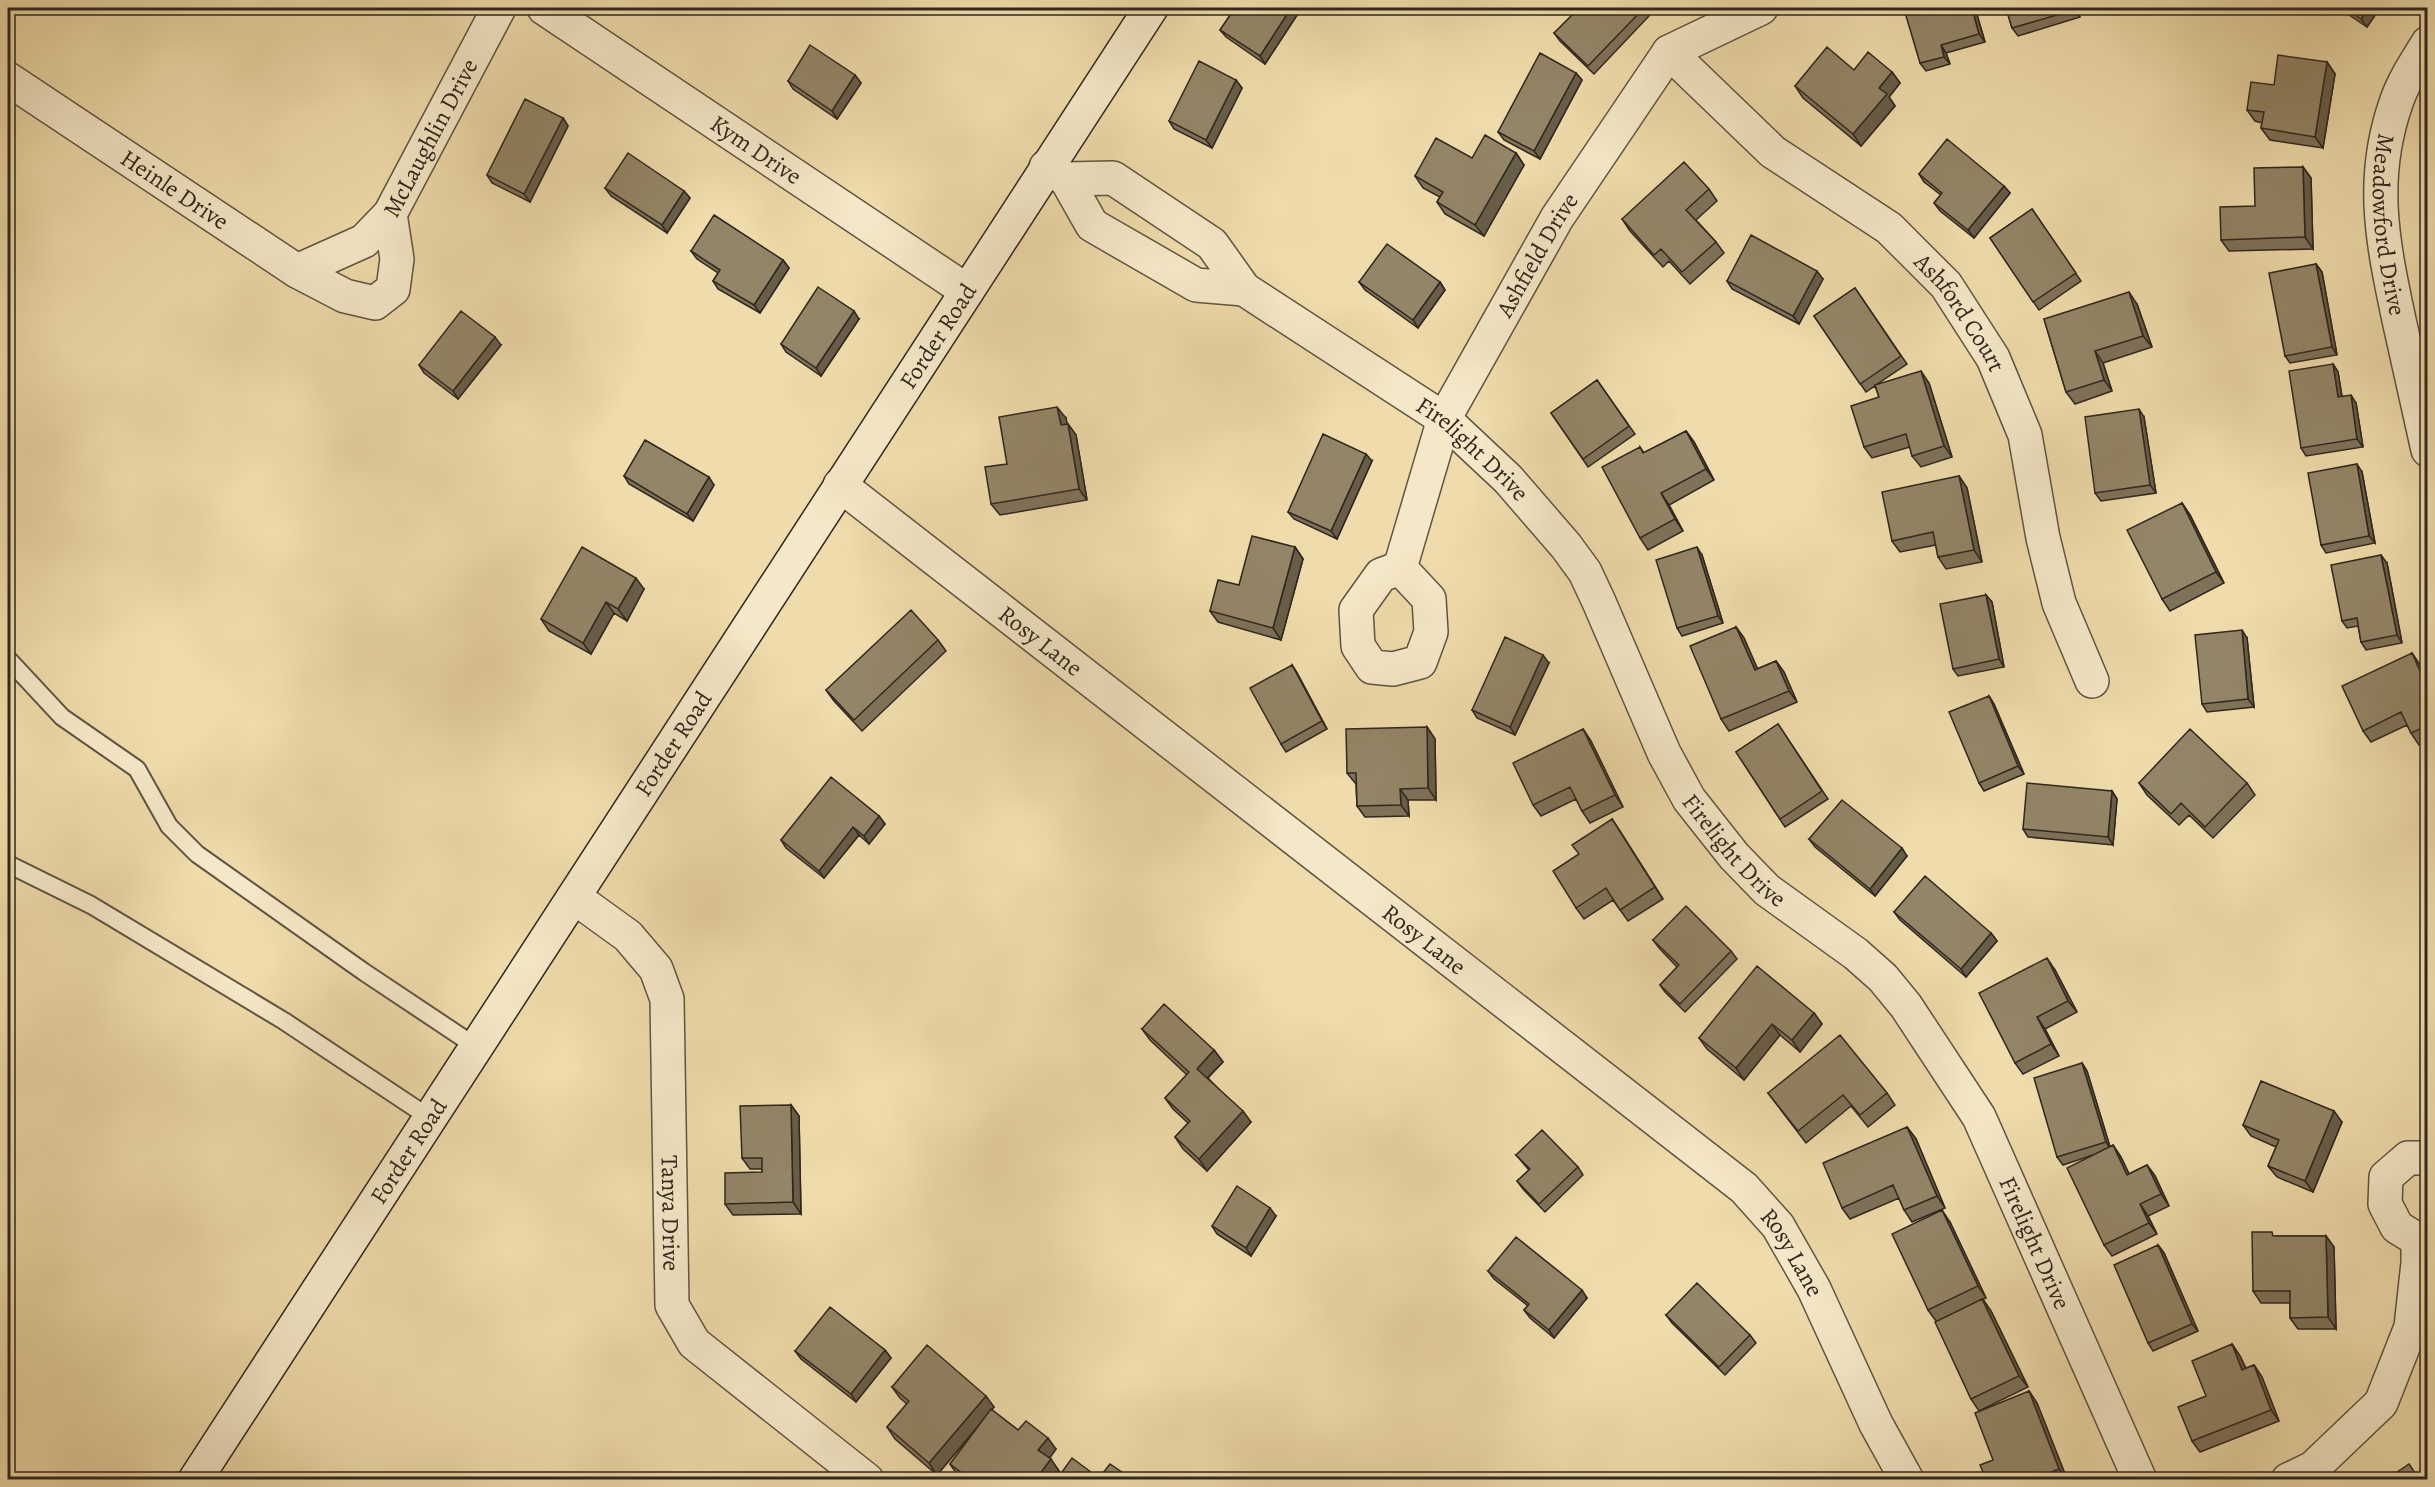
<svg xmlns="http://www.w3.org/2000/svg" width="2435" height="1487" font-family="Alegreya,serif">
<style>
.lines{fill:none;stroke-linecap:round;stroke-linejoin:round}
.lane-casing{stroke:#5f5441;stroke-width:20}
.street-casing{stroke:#5f5441;stroke-width:36}
.secondary-casing{stroke:#2f271e;stroke-width:36}
.lane{stroke:#f5e8c8;stroke-width:16}
.street{stroke:#f5e8c8;stroke-width:33}
.secondary{stroke:#f5e8c8;stroke-width:33}
.wall{fill:#7e7259;stroke:#2f271e;stroke-width:1.5}
.shaded-wall{fill:#675d48;stroke:#2f271e;stroke-width:1.5}
.building{fill:#938567;stroke:#2f271e;stroke-width:1.5}
.labels{text-anchor:middle;dominant-baseline:central;stroke-width:6;stroke-linejoin:round;paint-order:stroke}
.street-label{font-size:24px;fill:#2f271e;stroke:#f5e8c8}
</style>
<rect width="100%" height="100%" fill="#efdbab"/>
<filter id="stains"><feTurbulence type="fractalNoise" baseFrequency=".00333" numOctaves="4"/><feColorMatrix values="0 0 0 0 .2 0 0 0 0 .09 0 0 0 0 .02 0 0 0 .5 -.17"/></filter>
<radialGradient id="worn" r=".72"><stop offset=".6" stop-color="#630" stop-opacity="0"/><stop offset="1" stop-color="#630" stop-opacity=".3"/></radialGradient>
<g class="lines">
<defs>
<path id="lane" d="M8,659L62,717L137,769L169,826L197,854L364,972L475,1046
M8,864L91,905L284,1021L430,1118"/>
<g id="street">
<path id="s1" d="M544,8L967,291"/>
<path id="s2" d="M2428,43C2416,62 2403,82 2396,103C2369,180 2383,244 2399,320C2409,363 2418,407 2428,450"/>
<path id="s3" d="M1669,52L1773,152L1889,228L1946,285L1993,358L2025,435L2043,538L2059,603L2092,681"/>
<path id="s4" d="M8,79L297,271L364,241L390,214L499,8"/>
<path id="s5" d="M1046,167L1066,179L1113,178L1212,244L1244,289L1444,419L1508,479L1566,546L1585,572L1599,602L1664,753L1689,799L1734,856L1767,890L1856,954L1883,978L1906,1006L1979,1117L2140,1480"/>
<path d="M1066,179L1092,225L1196,285L1244,289"/>
<path d="M297,271L345,296L375,303L393,289L397,259L390,214"/>
<path id="s6" d="M840,485L1744,1188L1778,1226L1814,1289L1876,1424L1907,1480"/>
<path id="s7" d="M1400,568L1444,419L1557,218L1669,52L1761,8"/>
<path d="M1400,568L1429,599L1431,632L1420,662L1393,669L1372,667L1358,646L1356,610L1381,575Z"/>
<path id="s8" d="M574,897L628,936L656,969L667,999L672,1305L694,1343L867,1480"/>
<path d="M2418,1240L2397,1227L2385,1204L2386,1177L2408,1158H2428"/>
<path d="M2288,1480L2313,1468L2381,1403L2411,1327L2418,1263V1240"/>
</g>
<g id="secondary">
<path id="s9" d="M195,1480L1151,8"/>
</g>
</defs>
<use href="#lane" class="lane-casing"/>
<use href="#street" class="street-casing"/>
<use href="#secondary" class="secondary-casing"/>
<use href="#lane" class="lane"/>
<use href="#street" class="street"/>
<use href="#secondary" class="secondary"/>
</g>
<path class="wall" d="M1235,8H1300L1301,9L1265,64L1226,37L1220,30Z
M1643,8L1649,16L1594,74L1560,41L1554,33Z
M1975,8L1985,42L1946,53L1950,64L1926,71L1920,63Z
M2006,8H2077L2080,17L2018,36L2012,28Z
M2109,8H2135V9L2113,13Z
M2339,8H2380L2367,27Z
M2327,62L2335,74L2323,148L2270,140L2261,128L2262,123L2255,121L2247,110L2274,85Z
M1854,70L1892,72L1900,83L1889,97L1895,106L1861,146L1803,98L1795,86Z
M1576,73L1582,80L1540,159L1504,140L1498,132Z
M855,75L861,83L837,119L793,89L788,81Z
M1236,80L1242,88L1212,148L1174,129L1169,121Z
M563,118L568,126L530,202L492,183L487,175Z
M1516,153L1524,165L1484,236L1445,214L1437,202L1440,197L1423,188L1415,176L1472,158Z
M2303,167L2311,178L2313,249L2229,251L2221,240L2255,206Z
M1919,174L2004,186L2010,193L1974,238L1940,211L1934,203L1941,195L1924,182Z
M605,188L684,191L690,198L667,233L611,196Z
M1709,189L1717,201L1696,220L1716,242L1724,253L1690,284L1669,261L1663,267L1630,231L1622,219Z
M2032,209L2081,281L2039,310L1990,238Z
M691,251L783,260L789,268L760,313L718,289L713,281L718,273L697,259Z
M2316,264L2322,272L2337,355L2290,363L2285,356Z
M1823,279L1799,324L1732,289L1727,281Z
M1359,282H1440L1445,290L1418,328L1365,290Z
M1855,288L1907,364L1876,385L1929,383L1952,457L1921,467L1912,456L1910,447L1872,458L1864,447L1879,397L1875,386L1866,392L1814,316Z
M2137,304L2152,347L2103,363L2112,391L2075,404L2066,392L2044,319Z
M859,319L821,376L786,352L781,344Z
M501,345L458,399L424,373L419,365Z
M2333,364L2338,372L2342,396L2356,403L2363,447L2306,456L2301,448Z
M1597,380L1635,434L1588,467L1551,413Z
M2144,417L2156,493L2101,501L2095,493Z
M1066,418L1067,424H1068L1076,435L1087,500L1000,515L991,504Z
M1686,431L1694,442L1714,480L1669,505L1683,531L1648,550L1640,538V447L1644,453Z
M1372,461L1337,539L1294,519L1288,512Z
M2362,472L2375,543L2326,553L2321,545Z
M624,476L714,485L693,521L629,484Z
M1959,476L1967,488L1982,562L1946,569L1938,557L1936,545L1900,552L1892,541Z
M2182,503L2190,515L2224,583L2170,611L2162,599Z
M1295,547L1303,559L1281,640L1218,622L1210,611L1239,585Z
M1702,555L1723,623L1682,636L1677,628Z
M2387,563L2402,643L2366,650L2361,642L2358,626L2347,628L2342,621Z
M644,589L627,621L614,613L591,654L549,631L541,619Z
M1986,595L1992,602L2004,667L1958,676L1953,669Z
M1736,627L1744,638L1757,669L1776,661L1784,672L1797,702L1729,731L1721,719Z
M2247,638L2254,707L2207,712L2202,704Z
M938,640L946,651L862,731L834,701L826,690Z
M2412,653L2420,665L2427,681V741L2419,745L2411,733L2407,725L2371,742L2363,731Z
M1549,663L1515,735L1477,718L1472,710Z
M1292,665L1297,673L1327,729L1286,752L1281,744Z
M1989,696L1994,704L2024,774L1984,791L1979,783Z
M1778,724L1828,799L1785,827L1736,752Z
M1427,727L1435,739L1436,800H1408L1409,816L1365,817L1357,806L1356,784L1347,773Z
M1583,729L1591,741L1623,807L1590,823L1582,811L1576,799L1541,816L1533,805Z
M2139,783H2247L2255,795L2213,838L2189,815L2179,825L2147,795Z
M2112,791L2117,799L2113,845L2028,837L2023,829Z
M879,816L885,824L869,844L859,835L824,878L786,848L781,840Z
M1612,819L1663,899L1628,921L1613,900L1584,919L1576,908L1579,854Z
M1809,839L1907,856L1875,896L1815,847Z
M1894,912L1991,933L1997,941L1966,977L1900,920Z
M1653,940L1731,951L1737,959L1685,1012L1665,992L1660,985L1677,967L1659,948Z
M2055,970L2077,1012L2045,1029L2059,1056L2023,1074L2015,1063Z
M1814,1013L1822,1024L1800,1052L1780,1035L1744,1080L1707,1049L1699,1038Z
M1142,1029L1214,1050L1223,1062L1208,1078L1251,1122L1207,1171L1183,1149L1175,1137L1188,1123L1173,1109L1165,1098L1187,1075L1150,1040Z
M2082,1063L2087,1071L2110,1147L2113,1145L2121,1157L2129,1174L2147,1165L2155,1176L2169,1206L2148,1216L2157,1234L2112,1256L2104,1245L2093,1155L2063,1165L2057,1157Z
M1768,1093H1887L1895,1105L1868,1127L1851,1106L1806,1143Z
M791,1105L799,1116L801,1214L733,1215L725,1204L762,1172V1169H750L742,1158Z
M2342,1122L2313,1192L2277,1177L2268,1166L2276,1147L2251,1136L2243,1125Z
M1907,1127L1916,1139L1945,1208L1912,1222L1904,1210L1899,1198L1850,1219L1842,1208Z
M1516,1155L1578,1167L1583,1175L1545,1212L1523,1189L1517,1181L1529,1170Z
M1276,1216L1251,1256L1217,1234L1212,1226Z
M1950,1222L1986,1298L1983,1299L1991,1311L2028,1387L1979,1411L1971,1399L1936,1321L1928,1310Z
M2276,1236H2326L2334,1247L2336,1329H2298L2290,1318V1303H2261L2253,1291Z
M2158,1245L2164,1253L2198,1331L2153,1351L2148,1343Z
M1488,1271L1587,1298L1554,1338L1530,1318L1524,1310L1528,1306L1494,1279Z
M1666,1315L1750,1335L1756,1343L1725,1375L1672,1323Z
M2232,1344L2240,1356L2246,1368L2254,1365L2262,1377L2279,1421L2200,1452L2192,1441L2206,1396Z
M885,1350L891,1358L856,1402L801,1359L795,1351Z
M892,1387L994,1407L992,1410L1018,1430L1056,1449L1049,1458L1059,1471L1052,1479H963L958,1476L950,1464L978,1427L937,1475L895,1439L887,1427L907,1404L900,1398Z
M2029,1391L2037,1403L2067,1479H1986L1993,1460Z"/>
<path class="shaded-wall" d="M1291,8H1300L1301,9L1265,64L1260,56Z
M1972,8H1975L1985,42L1979,34Z
M2073,8H2077L2080,17L2074,10Z
M2369,8H2380L2367,27L2361,19Z
M1941,45L1946,53L1950,64L1944,57Z
M2327,62L2335,74L2323,148L2315,137Z
M1892,72L1900,83L1889,97L1895,106L1861,146L1853,134L1879,88Z
M1576,73L1582,80L1540,159L1534,151Z
M855,75L861,83L837,119L832,111Z
M1236,80L1242,88L1212,148L1206,140Z
M563,118L568,126L530,202L524,194Z
M1516,153L1524,165L1484,236L1475,225Z
M2303,167L2311,178L2313,249L2305,237Z
M2004,186L2010,193L1974,238L1968,230Z
M684,191L690,198L667,233L662,225Z
M783,260L789,268L760,313L754,305Z
M2316,264L2322,272L2337,355L2332,347Z
M1817,271L1823,279L1799,324L1793,316Z
M1440,282L1445,290L1418,328L1413,320Z
M2129,292L2137,304L2152,347L2143,336Z
M854,311L859,319L821,376L816,368Z
M495,337L501,345L458,399L453,391Z
M2095,351L2103,363L2112,391L2104,380Z
M2333,364L2338,372L2343,404L2338,397Z
M1921,371L1929,383L1952,457L1944,446Z
M2351,395L2356,403L2363,447L2357,439Z
M1057,407L1066,418L1069,436L1061,425Z
M2139,409L2144,417L2156,493L2150,485Z
M1068,424L1076,435L1087,500L1079,489Z
M1686,431L1694,442L1714,480L1706,469Z
M1366,454L1372,461L1337,539L1331,531Z
M2357,464L2362,472L2375,543L2369,536Z
M1959,476L1967,488L1982,562L1974,550Z
M709,477L714,485L693,521L687,514Z
M1661,493L1669,505L1683,531L1675,519Z
M2182,503L2190,515L2224,583L2216,572Z
M1295,547L1303,559L1281,640L1273,628Z
M1697,547L1702,555L1723,623L1718,616Z
M2381,555L2387,563L2402,643L2397,635Z
M636,578L644,589L627,621L618,609Z
M1986,595L1992,602L2004,667L1999,659Z
M606,602L614,613L591,654L583,643Z
M1736,627L1744,638L1763,681L1755,670Z
M2242,630L2247,638L2254,707L2248,699Z
M2412,653L2420,665L2427,681V687Z
M1543,655L1549,663L1515,735L1510,727Z
M1776,661L1784,672L1797,702L1789,691Z
M1292,665L1297,673L1327,729L1322,721Z
M1989,696L1994,704L2024,774L2018,766Z
M1427,727L1435,739L1436,800L1428,788Z
M1583,729L1591,741L1623,807L1615,795Z
M1400,789L1408,800L1409,816L1401,805Z
M2112,791L2117,799L2113,845L2108,837Z
M879,816L885,824L869,844L864,836Z
M1612,819L1620,831L1663,899L1655,887Z
M853,827L859,835L824,878L819,871Z
M1902,848L1907,856L1875,896L1870,889Z
M1991,933L1997,941L1966,977L1961,969Z
M2047,958L2055,970L2077,1012L2068,1001Z
M1814,1013L1822,1024L1800,1052L1792,1040Z
M2037,1017L2045,1029L2059,1056L2051,1044Z
M1772,1024L1780,1035L1744,1080L1736,1068Z
M1214,1050L1223,1062L1205,1080L1197,1069Z
M2082,1063L2087,1071L2111,1150L2106,1142Z
M791,1105L799,1116L801,1214L793,1202Z
M1243,1111L1251,1122L1207,1171L1199,1159Z
M2334,1111L2342,1122L2313,1192L2305,1181Z
M1907,1127L1916,1139L1945,1208L1937,1196Z
M2113,1145L2121,1157L2135,1186L2127,1175Z
M2147,1165L2155,1176L2169,1206L2161,1194Z
M2140,1204L2148,1216L2157,1234L2149,1223Z
M1270,1208L1276,1216L1251,1256L1246,1248Z
M1942,1210L1950,1222L1986,1298L1978,1286Z
M2326,1236L2334,1247L2336,1329L2328,1317Z
M2158,1245L2164,1253L2198,1331L2192,1324Z
M1582,1290L1587,1298L1554,1338L1549,1330Z
M1982,1299L1991,1311L2028,1387L2019,1376Z
M2232,1344L2240,1356L2251,1381L2242,1370Z
M885,1350L891,1358L856,1402L851,1394Z
M2254,1365L2262,1377L2279,1421L2271,1410Z
M2029,1391L2037,1403L2067,1479L2059,1469Z
M986,1396L994,1407L937,1475L929,1463Z
M1048,1438L1056,1449L1047,1462L1038,1450Z
M1051,1459L1059,1471L1052,1479H1036Z"/>
<path class="building" d="M1235,8H1291L1260,56L1220,30Z
M1579,8H1644L1588,66L1554,33Z
M1909,8H1972L1979,34L1941,45L1944,57L1920,63L1904,9Z
M2006,8H2073L2074,10L2012,28Z
M2345,8H2369L2361,19Z
M810,45L855,75L832,111L788,81Z
M1827,47L1854,70L1868,52L1892,72L1879,88L1887,94L1853,134L1795,86Z
M1540,53L1576,73L1534,151L1498,132Z
M2278,55L2327,62L2315,137L2261,128L2264,112L2247,110L2251,82L2274,85Z
M1199,61L1236,80L1206,140L1169,121Z
M525,99L563,118L524,194L487,175Z
M1485,135L1516,153L1475,225L1437,202L1443,192L1415,176L1436,138L1472,158Z
M1947,139L2004,186L1968,230L1934,203L1942,193L1919,174Z
M628,153L684,191L662,225L605,188Z
M1684,162L1709,189L1686,210L1716,242L1682,272L1661,249L1654,255L1622,219Z
M2303,167L2305,237L2221,240L2220,207L2255,206L2254,168Z
M2032,209L2076,273L2033,302L1990,238Z
M714,215L783,260L754,305L713,281L720,270L691,251Z
M1751,235L1817,271L1793,316L1727,281Z
M1387,244L1440,282L1413,320L1359,282Z
M2316,264L2332,347L2285,356L2269,273Z
M818,287L854,311L816,368L781,344Z
M1855,288L1901,356L1860,384L1814,316Z
M2129,292L2143,336L2095,351L2104,380L2066,392L2044,319Z
M461,311L495,337L453,391L419,365Z
M2333,364L2338,397L2351,395L2357,439L2301,448L2289,371Z
M1921,371L1944,446L1912,456L1906,434L1864,447L1851,406L1879,397L1875,385Z
M1597,380L1629,426L1583,459L1551,413Z
M1057,407L1061,425L1068,424L1079,489L991,504L985,467L1007,464L999,417Z
M2139,409L2150,485L2095,493L2085,417Z
M1686,431L1706,469L1661,493L1675,519L1640,538L1602,467L1640,447L1643,453Z
M1323,434L1366,454L1331,531L1288,512Z
M645,440L709,477L687,514L624,476Z
M2357,464L2369,536L2321,545L2308,473Z
M1959,476L1974,550L1938,557L1933,532L1892,541L1882,492Z
M2182,503L2216,572L2162,599L2127,530Z
M1252,536L1295,547L1273,628L1210,611L1218,580L1239,585Z
M582,547L636,578L618,609L606,602L583,643L541,619Z
M1697,547L1718,616L1677,628L1656,560Z
M2381,555L2397,635L2361,642L2357,618L2342,621L2331,565Z
M1986,595L1999,659L1953,669L1940,604Z
M911,610L938,640L854,720L826,690Z
M1736,627L1755,670L1776,661L1789,691L1721,719L1690,646Z
M2242,630L2248,699L2202,704L2195,635Z
M1505,637L1543,655L1510,727L1472,710Z
M2412,653L2427,687V726L2411,733L2401,712L2363,731L2342,686Z
M1292,665L1322,721L1281,744L1250,688Z
M1989,696L2018,766L1979,783L1949,712Z
M1778,724L1822,791L1780,819L1736,752Z
M1427,727L1428,788L1400,789L1401,805L1357,806L1356,773H1347L1346,729Z
M1583,729L1615,795L1582,811L1570,787L1533,805L1513,763Z
M2190,729L2247,783L2205,827L2181,803L2171,814L2139,783Z
M2427,767V782L2420,774Z
M831,777L879,816L864,836L853,827L819,871L781,840Z
M2027,783L2112,791L2108,837L2023,829Z
M1842,800L1902,848L1870,889L1809,839Z
M1612,819L1655,887L1620,910L1606,888L1576,908L1553,871L1579,854L1572,845Z
M1925,876L1991,933L1961,969L1894,912Z
M1686,906L1731,951L1680,1004L1660,985L1679,965L1653,940Z
M2047,958L2068,1001L2037,1017L2051,1044L2015,1063L1979,993Z
M1757,966L1814,1013L1792,1040L1772,1024L1736,1068L1699,1038Z
M1164,1004L1214,1050L1197,1069L1243,1111L1199,1159L1175,1137L1190,1121L1165,1098L1189,1072L1142,1029Z
M1840,1035L1887,1093L1860,1115L1843,1095L1798,1131L1768,1093Z
M2082,1063L2106,1142L2057,1157L2034,1078Z
M2261,1081L2334,1111L2305,1181L2268,1166L2279,1140L2243,1125Z
M791,1105L793,1202L725,1204V1173L762,1172V1158H742L740,1106Z
M1907,1127L1937,1196L1904,1210L1893,1185L1842,1208L1823,1163Z
M1542,1130L1578,1167L1539,1204L1517,1181L1530,1169L1516,1155Z
M2113,1145L2127,1175L2147,1165L2161,1194L2140,1204L2149,1223L2104,1245L2067,1168Z
M1237,1186L1270,1208L1246,1248L1212,1226Z
M1942,1210L1978,1286L1928,1310L1892,1234Z
M2252,1232H2272L2273,1236H2326L2328,1317L2290,1318V1291H2253Z
M1516,1237L1582,1290L1549,1330L1524,1310L1529,1304L1488,1271Z
M2158,1245L2192,1324L2148,1343L2114,1265Z
M1697,1283L1750,1335L1719,1367L1666,1315Z
M1982,1299L2019,1376L1971,1399L1935,1322Z
M830,1307L885,1350L851,1394L795,1351Z
M2232,1344L2242,1370L2254,1365L2271,1410L2192,1441L2178,1407L2206,1396L2192,1361Z
M927,1345L986,1396L929,1463L887,1427L909,1401L892,1387Z
M2029,1391L2059,1469L2033,1479H1986L1980,1465L1993,1460L1975,1413Z
M991,1409L1018,1430L1026,1421L1048,1438L1038,1450L1051,1459L1036,1479H970L950,1464Z
M1072,1458L1099,1478L1110,1464L1132,1479H1057Z
M2409,1464L2419,1479H2387Z"/>
<g class="labels">
<g class="street-label">
<text stroke="none"><textPath href="#s4" startOffset="544">McLaughlin Drive</textPath></text>
<text stroke="none"><textPath href="#s1" startOffset="255">Kym Drive</textPath></text>
<text stroke="none"><textPath href="#s4" startOffset="200">Heinle Drive</textPath></text>
<text stroke="none"><textPath href="#s2" startOffset="192">Meadowford Drive</textPath></text>
<text stroke="none"><textPath href="#s7" startOffset="344">Ashfield Drive</textPath></text>
<text stroke="none"><textPath href="#s3" startOffset="394">Ashford Court</textPath></text>
<text stroke="none"><textPath href="#s9" startOffset="1364">Forder Road</textPath></text>
<text stroke="none"><textPath href="#s5" startOffset="524">Firelight Drive</textPath></text>
<text stroke="none"><textPath href="#s6" startOffset="254">Rosy Lane</textPath></text>
<text stroke="none"><textPath href="#s9" startOffset="878">Forder Road</textPath></text>
<text stroke="none"><textPath href="#s5" startOffset="1010">Firelight Drive</textPath></text>
<text stroke="none"><textPath href="#s6" startOffset="740">Rosy Lane</textPath></text>
<text stroke="none"><textPath href="#s9" startOffset="392">Forder Road</textPath></text>
<text stroke="none"><textPath href="#s8" startOffset="356">Tanya Drive</textPath></text>
<text stroke="none"><textPath href="#s5" startOffset="1514">Firelight Drive</textPath></text>
<text stroke="none"><textPath href="#s6" startOffset="1226">Rosy Lane</textPath></text>
</g>
</g>
<rect width="2435" height="1487" fill="none" stroke="#efdbab" stroke-width="30"/>
<rect x="9" y="9" width="2417" height="1469" fill="none" stroke="#2f271e" stroke-width="3"/>
<rect x="15" y="15" width="2405" height="1457" fill="none" stroke="#2f271e" stroke-width="1.5"/>
<rect width="100%" height="100%" filter="url(#stains)"/>
<rect width="100%" height="100%" fill="url(#worn)"/>
</svg>
